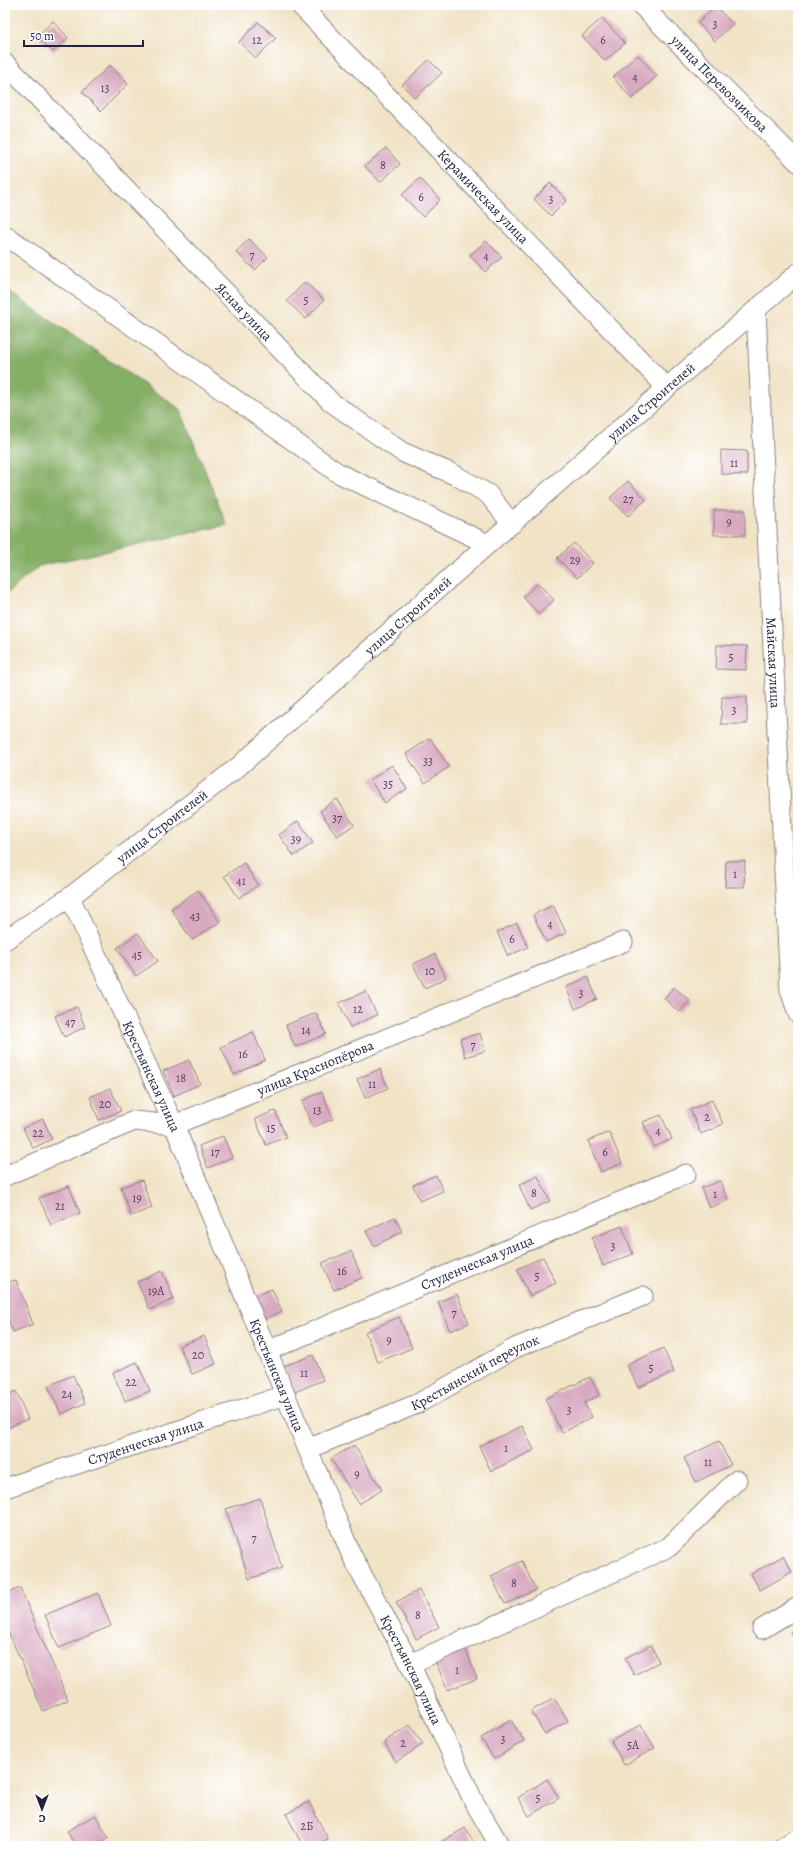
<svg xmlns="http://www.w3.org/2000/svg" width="803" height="1851" font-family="Alegreya,serif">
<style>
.forest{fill:#86af66;stroke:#546850}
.building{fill:#d8a9bf}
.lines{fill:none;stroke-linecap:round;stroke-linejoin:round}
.minor-casing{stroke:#8a8280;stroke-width:21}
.minor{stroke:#fff;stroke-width:19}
.labels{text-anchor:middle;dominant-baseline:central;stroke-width:3;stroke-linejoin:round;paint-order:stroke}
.number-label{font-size:12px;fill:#50445c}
.street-label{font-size:14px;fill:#22223b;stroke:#fff}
</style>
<rect width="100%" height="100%" fill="#fff"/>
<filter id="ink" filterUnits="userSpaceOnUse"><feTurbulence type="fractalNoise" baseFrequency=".025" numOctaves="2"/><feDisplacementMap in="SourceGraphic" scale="8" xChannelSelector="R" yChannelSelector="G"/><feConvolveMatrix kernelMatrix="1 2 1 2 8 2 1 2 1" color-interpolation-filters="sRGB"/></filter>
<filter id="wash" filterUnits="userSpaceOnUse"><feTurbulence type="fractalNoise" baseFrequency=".012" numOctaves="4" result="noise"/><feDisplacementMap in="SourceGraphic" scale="16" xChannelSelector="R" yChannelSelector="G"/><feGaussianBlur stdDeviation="0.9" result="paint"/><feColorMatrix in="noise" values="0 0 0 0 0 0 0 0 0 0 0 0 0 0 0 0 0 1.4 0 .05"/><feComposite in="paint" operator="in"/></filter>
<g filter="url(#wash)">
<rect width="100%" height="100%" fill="#f1e3c6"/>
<path class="forest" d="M5,289L180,409L227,525L39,566L5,595Z"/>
<g id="blocks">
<path class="building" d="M715,6L733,24L715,41L698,23Z
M602,18L625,43L605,61L582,36Z
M53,21L68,38L53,52L37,36Z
M258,22L276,38L256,58L239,42Z
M638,55L657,76L632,99L613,77Z
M429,60L442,73L415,98L402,85Z
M110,65L128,84L101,111L82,92Z
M386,148L400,164L380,182L365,166Z
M420,178L440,200L423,217L402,195Z
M550,183L567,200L551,216L534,199Z
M249,239L268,257L255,270L236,252Z
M486,241L502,257L485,272L470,255Z
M305,282L324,300L306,319L287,301Z
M721,450L747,451V475L721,474Z
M628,481L646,500L628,516L610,498Z
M714,510H745V535H714Z
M574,543L593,563L577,578L557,558Z
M538,583L554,600L539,614L523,597Z
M717,645L747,646L746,670L716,669Z
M722,697H747V724H721Z
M430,738L449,767L425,783L406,754Z
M392,765L407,789L385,803L370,780Z
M337,799L354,825L337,836L320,811Z
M298,821L313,843L294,856L279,835Z
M726,861H745L744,887H725Z
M244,863L258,885L239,898L224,876Z
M198,890L220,922L192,940L171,909Z
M553,905L566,933L546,942L533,915Z
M517,923L528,947L508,956L497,932Z
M138,933L158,961L136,976L117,948Z
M435,954L446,978L425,988L413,964Z
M588,977L597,999L575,1009L566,987Z
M674,987L690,1001L679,1012L664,998Z
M366,991L377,1015L350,1027L339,1003Z
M77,1007L85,1027L64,1037L55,1016Z
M316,1013L326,1034L295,1047L286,1025Z
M253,1032L265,1060L234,1075L221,1047Z
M480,1033L485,1051L465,1057L460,1039Z
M189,1060L200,1084L174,1096L163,1071Z
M380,1069L388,1088L365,1098L357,1079Z
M110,1088L121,1111L99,1120L90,1097Z
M322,1092L333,1119L313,1127L302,1101Z
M712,1100L723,1124L701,1134L690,1110Z
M275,1111L286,1137L266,1145L255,1119Z
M661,1115L672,1139L654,1147L643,1122Z
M43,1119L52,1139L33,1148L23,1128Z
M609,1132L622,1163L601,1172L588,1141Z
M223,1136L232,1157L208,1168L199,1146Z
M436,1175L443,1191L420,1201L413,1185Z
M538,1176L550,1201L530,1210L519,1185Z
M142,1180L152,1208L131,1216L121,1187Z
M720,1181L728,1200L709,1208L701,1188Z
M69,1186L80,1213L51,1225L39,1198Z
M395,1217L402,1232L374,1246L366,1231Z
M622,1226L633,1254L603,1266L592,1238Z
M351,1251L362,1278L334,1290L322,1263Z
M543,1257L556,1283L530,1296L517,1269Z
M162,1271L174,1299L150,1310L137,1282Z
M16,1280L33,1324L13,1332L5,1311V1284Z
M272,1289L282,1311L265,1319L255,1296Z
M457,1294L469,1323L450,1331L438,1302Z
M399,1317L412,1348L378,1362L365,1332Z
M204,1336L216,1364L192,1374L179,1346Z
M663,1348L674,1372L638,1388L627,1365Z
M313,1355L323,1380L295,1392L284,1366Z
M137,1362L150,1391L125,1401L113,1373Z
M73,1375L85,1403L61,1414L48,1386Z
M590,1377L599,1395L584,1403L592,1417L562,1433L545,1399Z
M16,1391L28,1419L5,1429V1396Z
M522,1426L534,1450L491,1471L479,1446Z
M719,1441L731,1465L696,1482L684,1458Z
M354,1445L382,1490L359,1504L331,1459Z
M260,1498L282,1568L249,1579L226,1509Z
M783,1556L792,1572L760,1590L751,1574Z
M522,1561L536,1590L505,1604L491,1576Z
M20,1588L68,1700L43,1711L5,1624V1594Z
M419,1590L439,1627L416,1639L396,1602Z
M98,1593L111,1626L59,1648L45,1615Z
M798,1628V1645L790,1632Z
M651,1645L659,1662L634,1675L625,1658Z
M466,1650L477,1679L447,1690L436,1662Z
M554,1698L568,1721L545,1734L531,1711Z
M511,1720L524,1741L494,1759L481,1738Z
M410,1725L423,1744L396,1762L384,1742Z
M641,1725L655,1748L624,1765L611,1741Z
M547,1779L559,1798L529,1816L518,1798Z
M309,1802L328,1839L313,1846H303L286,1814Z
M95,1815L109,1838L95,1846H75L67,1831Z
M465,1828L476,1846H434Z"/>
</g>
</g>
<g filter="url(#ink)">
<use href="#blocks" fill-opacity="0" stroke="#8a8280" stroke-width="1"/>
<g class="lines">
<defs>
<g id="minor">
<path id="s1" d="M300,5L667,388"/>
<path id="s2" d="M641,5L798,162"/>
<path id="s3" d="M5,63L331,402L402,452L455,475L488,494L512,524"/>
<path d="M5,235L338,473L488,544"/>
<path id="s4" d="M756,310L790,990L798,1014"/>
<path id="s5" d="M70,897L174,1125L351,1554L410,1664L474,1802L500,1846"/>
<path id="s6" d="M5,940L70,897L238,767L488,544L798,273"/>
<path id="s7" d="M5,1176L134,1121L174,1125L623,942"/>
<path id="s8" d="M267,1351L686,1174"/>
<path id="s9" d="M308,1449L419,1403L515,1348L643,1296"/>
<path id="s10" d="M5,1488L285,1395"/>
<path d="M762,1629L798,1607"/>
<path d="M410,1664L669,1547L737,1480"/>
<path d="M784,1846L798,1838"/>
</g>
</defs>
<use href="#minor" class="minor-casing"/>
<use href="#minor" class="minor"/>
</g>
</g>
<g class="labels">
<g class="number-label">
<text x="715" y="24">3</text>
<text x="257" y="40">12</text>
<text x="603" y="40">6</text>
<text x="635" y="77">4</text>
<text x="105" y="88">13</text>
<text x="383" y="165">8</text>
<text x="421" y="197">6</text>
<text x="551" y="199">3</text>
<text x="252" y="255">7</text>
<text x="486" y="256">4</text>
<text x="306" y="300">5</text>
<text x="734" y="463">11</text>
<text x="628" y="499">27</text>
<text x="729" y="522">9</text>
<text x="575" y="560">29</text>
<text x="731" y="657">5</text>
<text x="734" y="710">3</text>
<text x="428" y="761">33</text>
<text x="388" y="784">35</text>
<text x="337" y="818">37</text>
<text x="296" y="839">39</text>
<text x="735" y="874">1</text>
<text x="241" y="881">41</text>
<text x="195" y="916">43</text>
<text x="550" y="924">4</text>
<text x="512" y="939">6</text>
<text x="137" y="955">45</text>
<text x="430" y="971">10</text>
<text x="581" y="993">3</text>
<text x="358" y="1009">12</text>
<text x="70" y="1022">47</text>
<text x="306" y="1030">14</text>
<text x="473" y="1045">7</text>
<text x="243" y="1054">16</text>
<text x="181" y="1078">18</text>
<text x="372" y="1084">11</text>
<text x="105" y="1104">20</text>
<text x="317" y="1110">13</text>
<text x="707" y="1117">2</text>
<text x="271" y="1128">15</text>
<text x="658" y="1131">4</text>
<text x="38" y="1133">22</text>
<text x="215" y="1152">17</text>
<text x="605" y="1152">6</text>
<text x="534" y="1193">8</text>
<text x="715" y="1194">1</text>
<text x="137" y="1198">19</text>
<text x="60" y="1206">21</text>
<text x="613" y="1246">3</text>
<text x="342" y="1271">16</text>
<text x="537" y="1276">5</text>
<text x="156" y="1291">19А</text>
<text x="454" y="1313">7</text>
<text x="389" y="1340">9</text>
<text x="198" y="1355">20</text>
<text x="651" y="1368">5</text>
<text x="304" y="1373">11</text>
<text x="131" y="1382">22</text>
<text x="67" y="1394">24</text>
<text x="569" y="1410">3</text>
<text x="506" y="1448">1</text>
<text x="708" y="1462">11</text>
<text x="357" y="1474">9</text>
<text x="254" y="1538">7</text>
<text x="514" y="1583">8</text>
<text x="418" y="1615">8</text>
<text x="457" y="1670">1</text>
<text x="503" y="1739">3</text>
<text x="403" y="1743">2</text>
<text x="633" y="1745">5А</text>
<text x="538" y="1798">5</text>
<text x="307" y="1826">2Б</text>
</g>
<g class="street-label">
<text stroke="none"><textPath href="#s2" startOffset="111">улица Перевозчикова</textPath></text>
<text stroke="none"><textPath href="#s1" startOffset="265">Керамическая улица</textPath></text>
<text stroke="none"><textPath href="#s3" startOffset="345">Ясная улица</textPath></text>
<text stroke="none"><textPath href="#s6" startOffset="842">улица Строителей</textPath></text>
<text stroke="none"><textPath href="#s6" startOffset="518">улица Строителей</textPath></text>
<text stroke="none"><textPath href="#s4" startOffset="353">Майская улица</textPath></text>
<text stroke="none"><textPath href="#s6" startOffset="194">улица Строителей</textPath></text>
<text stroke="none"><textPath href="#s7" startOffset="333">улица Краснопёрова</textPath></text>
<text stroke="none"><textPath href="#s5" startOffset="197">Крестьянская улица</textPath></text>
<text stroke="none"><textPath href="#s8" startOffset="228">Студенческая улица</textPath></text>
<text stroke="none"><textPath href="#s9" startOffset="184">Крестьянский переулок</textPath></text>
<text stroke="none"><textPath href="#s5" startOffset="521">Крестьянская улица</textPath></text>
<text stroke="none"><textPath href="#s10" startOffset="148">Студенческая улица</textPath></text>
<text stroke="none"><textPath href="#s5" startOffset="845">Крестьянская улица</textPath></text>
</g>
</g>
<rect width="803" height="1851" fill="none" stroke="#fff" stroke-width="20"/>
<g transform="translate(42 1809) rotate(180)" stroke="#ffffff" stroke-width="3" paint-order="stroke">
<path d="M0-3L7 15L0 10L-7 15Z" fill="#22223b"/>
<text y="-6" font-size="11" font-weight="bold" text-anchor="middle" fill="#22223b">С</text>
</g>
<path d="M24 40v6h119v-6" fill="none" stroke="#22223b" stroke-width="2"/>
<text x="30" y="40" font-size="12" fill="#22223b" stroke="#ffffff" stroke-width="3" paint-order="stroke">50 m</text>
</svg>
